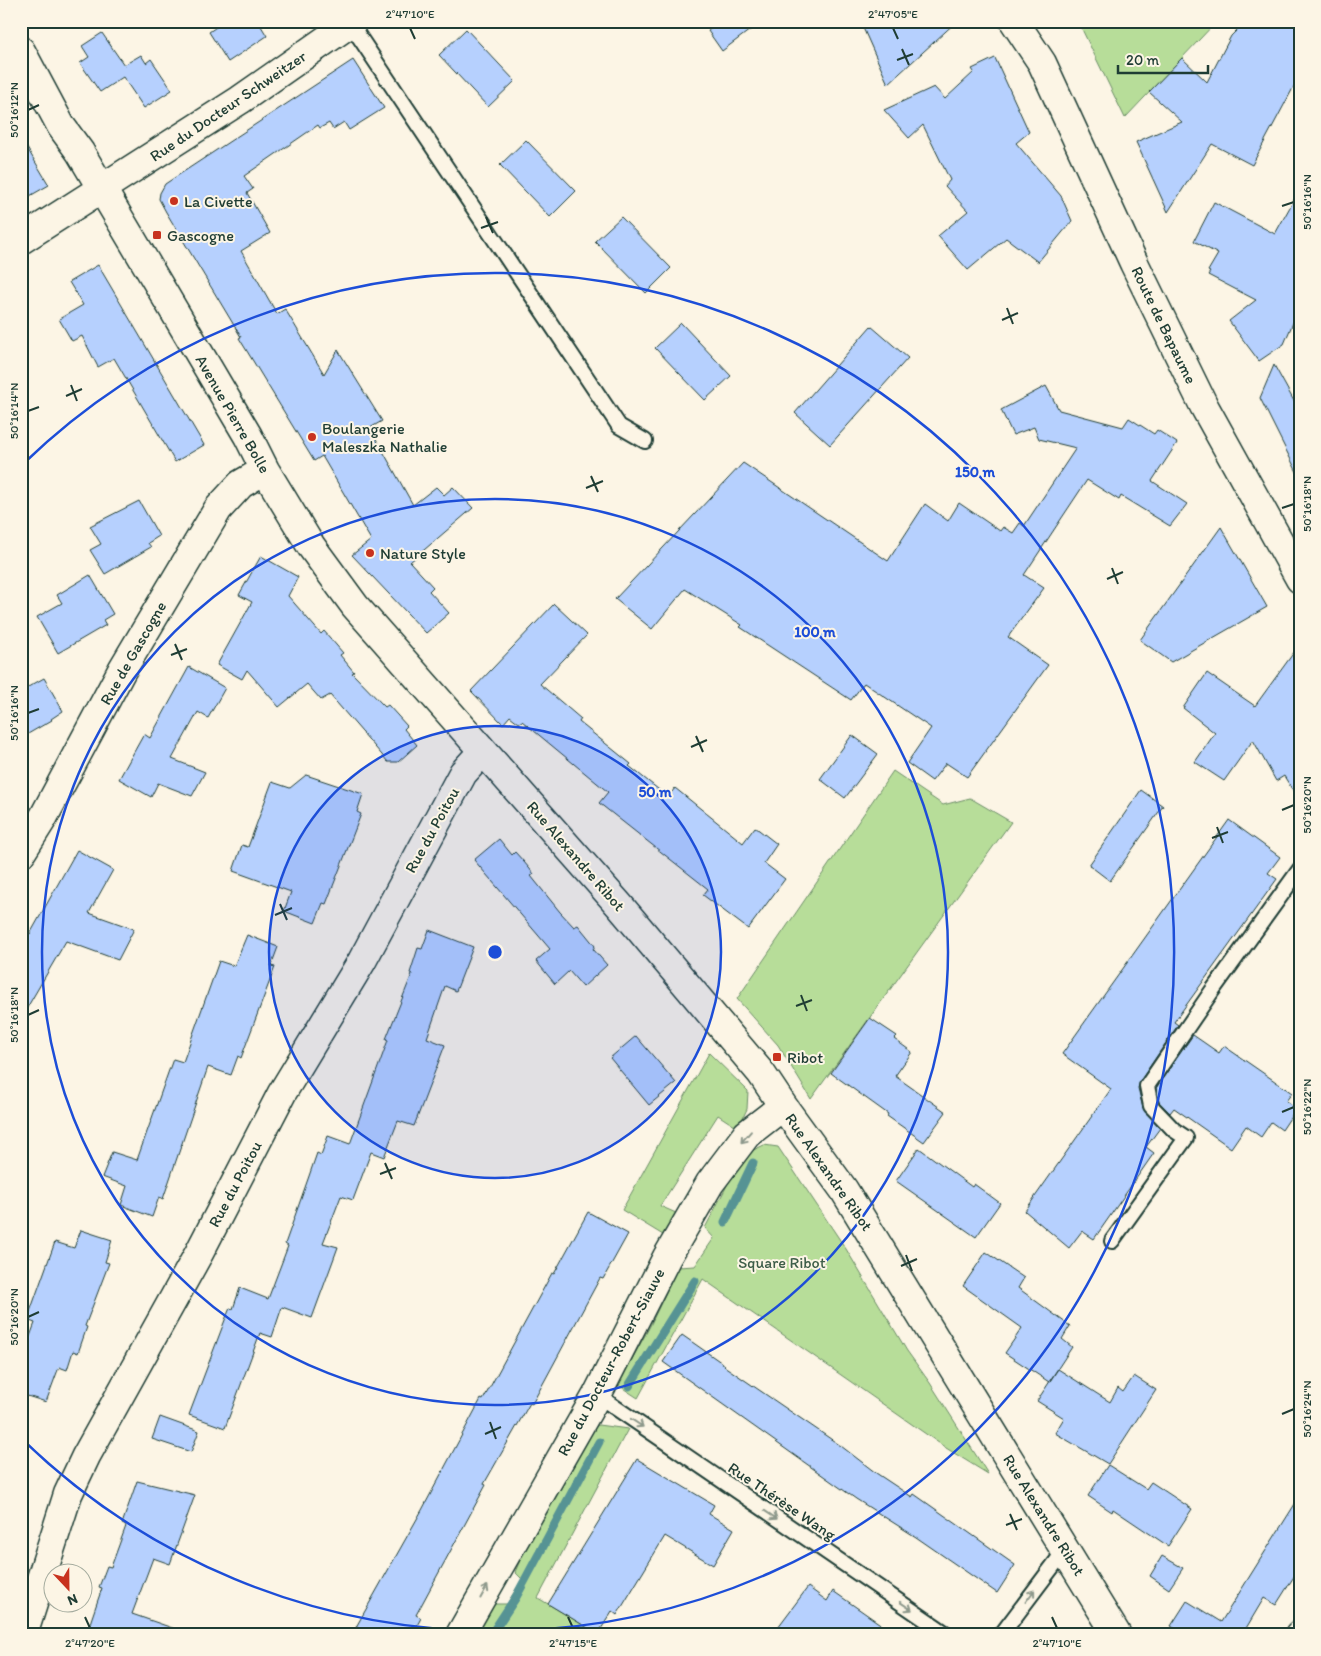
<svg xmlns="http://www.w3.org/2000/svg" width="1321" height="1656" font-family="Itim,sans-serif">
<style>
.green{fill:#b7dd99;stroke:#6b8d66}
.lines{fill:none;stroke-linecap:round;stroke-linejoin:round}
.stream{stroke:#569394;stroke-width:9}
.building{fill:#b6d0fe;stroke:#1f3d34}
.lane-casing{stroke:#1f3d34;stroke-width:18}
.street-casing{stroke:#1f3d34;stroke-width:31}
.secondary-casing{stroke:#1f3d34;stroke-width:31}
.lane{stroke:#fcf5e5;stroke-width:14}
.street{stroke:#fcf5e5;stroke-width:28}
.secondary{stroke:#fcf5e5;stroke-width:28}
.oneway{stroke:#8e998c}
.ticks{fill:none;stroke:#1f3d34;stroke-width:2}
.ring{fill:none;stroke:#1d4ed8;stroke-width:2.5}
.poi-dot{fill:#c8321e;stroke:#fcf5e5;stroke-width:2}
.labels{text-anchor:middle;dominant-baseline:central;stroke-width:4;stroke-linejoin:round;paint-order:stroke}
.street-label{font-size:16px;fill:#1f3d34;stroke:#fcf5e5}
.poi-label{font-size:16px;fill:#1f3d34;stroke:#fcf5e5;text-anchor:start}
.park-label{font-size:16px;fill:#3d5d48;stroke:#fcf5e5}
.centre{fill:#1d4ed8;stroke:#fcf5e5;stroke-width:2.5}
.ring-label{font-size:15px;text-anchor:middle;font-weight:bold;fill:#1d4ed8;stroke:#fcf5e5;stroke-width:4;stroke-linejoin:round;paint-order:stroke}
.neatline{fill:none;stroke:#1f3d34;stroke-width:2}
.ticks-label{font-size:12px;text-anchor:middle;fill:#1f3d34}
</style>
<rect width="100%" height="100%" fill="#fcf5e5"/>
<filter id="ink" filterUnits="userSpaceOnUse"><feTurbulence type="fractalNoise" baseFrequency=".02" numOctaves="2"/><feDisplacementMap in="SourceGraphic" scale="10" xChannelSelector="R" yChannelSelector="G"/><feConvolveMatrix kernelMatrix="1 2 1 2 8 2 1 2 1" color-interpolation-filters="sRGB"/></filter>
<g filter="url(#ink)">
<path class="green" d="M1078,21H1217L1125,118Z
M893,771L943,805L970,798L1011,822L811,1099L778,1045L737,999Z
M709,1053L748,1091L747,1109L738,1128L718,1115L660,1206L676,1213L663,1235L622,1210Z
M764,1145L778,1147L846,1249L907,1351L930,1383L988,1474L946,1448L703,1279L638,1398L618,1385L650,1326L678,1267L695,1266L714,1238L705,1228L736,1168L745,1154Z
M598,1425L628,1429L538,1598L600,1635H470L489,1604H507L522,1579L515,1572L541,1512L578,1443Z"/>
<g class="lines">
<path class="stream" d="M725,1222L753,1163
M629,1386L695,1281
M491,1635L516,1597L599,1442"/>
</g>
<path class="building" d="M225,21H258L267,36L228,62L209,32Z
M721,21H762L722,51L708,31Z
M860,21H957L888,84Z
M1246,21H1300V75L1252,165L1212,144L1168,212L1136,142L1182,122L1149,92L1182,58L1207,82L1231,36Z
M466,29L515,81L488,107L439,55Z
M102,33L124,65L141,55L146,63L151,59L172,90L144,108L123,77L100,92L80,63L89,57L82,46Z
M995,58L1029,132L1016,143L1061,196L1072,221L1038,262L1006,238L968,270L938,236L968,211L945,186L950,180L923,125L909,138L884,110L934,87L945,99L974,72L972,69Z
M353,60L384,108L349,130L344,122L333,129L329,123L320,128L318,125L244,176L253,189L247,193L270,233L241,251L277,314L285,309L324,374L338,350L382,421L370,428L413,505L436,487L444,495L453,487L473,508L410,562L433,587L429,591L449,613L426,633L352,555L371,540L322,456L314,461L239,338L241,337L166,212L159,199L160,193L165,184Z
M21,138L49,185L21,201Z
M526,140L576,191L550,217L500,165Z
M1300,189V306L1284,344L1259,361L1229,321L1256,300L1208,275L1210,272L1208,271L1218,254L1194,241L1214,202L1275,234Z
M621,217L671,268L646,293L595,241Z
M98,265L204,445L175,462L114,358L98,367L82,336L72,341L59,319L83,305L69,282Z
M681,323L731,376L705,400L655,348Z
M871,326L908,358L830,445L795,413Z
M1274,365L1300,412V478L1260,398Z
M1046,386L1059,410L1123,427L1129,418L1154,434L1157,430L1177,443L1152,481L1187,504L1170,526L1121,496L1119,500L1087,480L1024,575L1044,588L1008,637L1048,665L967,777L946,763L932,781L907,763L931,728L864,683L851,700L740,627L742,625L685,589L652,629L615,599L743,463L888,561L925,504L948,521L959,503L1000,531L1003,527L1013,533L1020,523L1024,526L1076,448L1039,439L1034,427L1013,435L1001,410Z
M139,501L159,536L148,543L151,547L105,574L90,550L101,544L90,526Z
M1221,527L1267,607L1171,662L1140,640Z
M261,556L298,577L288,596L321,634L324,631L343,653L340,655L354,672L352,673L385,707L388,705L407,726L404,729L417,745L398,762H388L330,695L321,700L307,684L279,707L247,670L242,679L217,665L252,602L239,595Z
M90,575L113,614L103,620L106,625L58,653L37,617L62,603L57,595Z
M554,604L587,635L540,684L581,719L579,722L631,764L629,766L668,797L675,788L743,843L755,827L777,844L764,863L785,879L748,929L703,895L708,889L599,803L608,792L522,721L519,723L510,716L503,724L471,691Z
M1300,644V802L1284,776L1276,781L1253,740L1224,781L1195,762L1215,733L1183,708L1207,673L1255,706Z
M189,667L225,688L208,718L198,712L172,759L205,772L192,796L158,783L151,797L119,779L144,734L150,738Z
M44,678L63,711L51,719L52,720L21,738V691Z
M852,735L878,754L845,798L820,779Z
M306,775L363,794L357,812L361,814L356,827L326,904L323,903L315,923L284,911L291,892L233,871L242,845L248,847L272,782L290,788Z
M1141,790L1163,806L1110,881L1089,865Z
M1229,820L1280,857L1268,873L1277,879L1174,1022L1178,1025L1140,1081L1138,1088L1143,1108L1160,1128L1146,1147L1154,1153L1094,1239L1082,1231L1069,1248L1025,1211L1111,1089L1062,1054Z
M499,839L512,855L515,852L524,862L534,874L531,876L560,912L574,927L578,925L595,946L593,949L607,965L583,987L569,971L555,984L536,961L550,949L474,860Z
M77,850L113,870L89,913L134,929L118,960L66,941L21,1018V929L30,934Z
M429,930L473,947L456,991L445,986L427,1038L445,1045L414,1126L398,1121L384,1157L371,1152L353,1200L341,1196L323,1243L338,1247L312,1318L282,1307L272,1337L260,1333L225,1428L189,1415L225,1320L230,1308L233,1309L240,1288L268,1299L288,1246L285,1244L308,1179L317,1153L321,1155L328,1136L350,1144L388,1040L386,1039L412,974L410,973L418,948L422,949Z
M247,935L278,947L271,966L275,967L241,1058L238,1056L231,1075L208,1067L163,1199L159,1197L152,1217L121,1205L127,1186L102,1177L112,1152L137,1160L173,1059L183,1062L219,961L234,966Z
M870,1018L897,1036L894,1039L912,1052L895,1076L946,1112L924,1142L887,1116L888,1114L831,1073Z
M1193,1035L1219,1053L1224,1046L1292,1093L1286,1101L1296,1109L1282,1130L1271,1122L1261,1137L1246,1126L1231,1148L1174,1108L1170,1113L1159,1102L1156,1088Z
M636,1036L676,1083L649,1105L610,1058Z
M919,1148L972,1187L974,1184L1000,1203L976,1237L896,1181Z
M588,1212L628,1234L603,1279L600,1278L545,1380L532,1404L530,1403L484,1484L486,1485L416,1615L421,1618L412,1635H370L356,1627L422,1510L481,1399L483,1400L552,1273L554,1274Z
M81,1230L112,1240L105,1262L109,1263L85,1326L87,1327L78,1353L73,1351L67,1370L59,1367L46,1402L21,1394V1360L35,1323L27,1320L55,1242L74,1248Z
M986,1252L1024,1278L1018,1288L1070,1326L1062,1339L1072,1347L1049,1382L1005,1353L1022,1328L963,1286Z
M682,1335L725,1365L724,1366L841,1446L876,1473L912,1497L914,1494L1015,1565L997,1593L916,1537L856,1499L663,1362Z
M1058,1369L1110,1402L1118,1388L1123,1392L1134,1376L1156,1390L1108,1464L1055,1433L1064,1418L1037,1401Z
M160,1417L199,1431L191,1452L152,1439Z
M637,1459L714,1505L709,1514L734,1529L713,1565L665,1536L617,1615L612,1611L598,1634L548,1604Z
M1108,1465L1146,1489L1151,1482L1192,1509L1168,1546L1113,1509L1112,1512L1088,1496Z
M137,1481L195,1495L170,1564L153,1558L132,1614L181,1631L180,1635H86L102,1588L99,1587L107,1566L111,1567L126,1526L122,1524Z
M1300,1496V1567L1276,1605L1264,1598L1242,1635H1185L1171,1626L1187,1601L1221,1622Z
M1162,1556L1183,1568L1169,1589L1150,1576Z
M808,1587L827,1601L833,1591L896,1635H772Z"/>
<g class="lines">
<defs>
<path id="lane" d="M350,23L619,426L645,441
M1112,1241L1186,1138L1174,1130L1151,1106L1147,1086L1212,991L1300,869
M597,1395L948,1635
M1001,1635L1065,1550"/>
<path id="street" d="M21,51L61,126L80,152L137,248L248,436L265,470L311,546L355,606L620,906L761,1073L783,1106L844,1190L1117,1635
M21,240L240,100L353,21
M21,853L43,818L122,670L218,509L241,484L265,470
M23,1635L68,1494L86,1456L199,1253L282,1093L362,961L463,773L483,751
M460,1635L597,1395L667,1257L710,1183L747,1134L783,1106
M1299,1635L1300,1634"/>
<path id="secondary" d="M1014,21L1042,63L1134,263L1204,406L1300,579"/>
</defs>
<use href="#lane" class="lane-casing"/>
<use href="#street" class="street-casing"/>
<use href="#secondary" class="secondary-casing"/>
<use href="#lane" class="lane"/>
<use href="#street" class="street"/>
<use href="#secondary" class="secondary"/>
</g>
<defs><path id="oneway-shaft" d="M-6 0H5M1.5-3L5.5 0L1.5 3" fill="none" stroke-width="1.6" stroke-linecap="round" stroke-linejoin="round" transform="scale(1.25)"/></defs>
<g class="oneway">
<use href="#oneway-shaft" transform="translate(746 1137) rotate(131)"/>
<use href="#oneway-shaft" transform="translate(637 1423) rotate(34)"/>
<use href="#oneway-shaft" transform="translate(771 1515) rotate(34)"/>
<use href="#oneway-shaft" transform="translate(484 1592) rotate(-61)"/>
<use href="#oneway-shaft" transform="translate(1030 1596) rotate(-53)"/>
<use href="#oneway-shaft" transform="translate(906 1606) rotate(34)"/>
</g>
</g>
<path class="ticks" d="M410,28L415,39M893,28L898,39M902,49L909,65M897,60L913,54M28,110L39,105M1282,206L1294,202M486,217L493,233M481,228L498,222M1007,308L1013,324M1002,320L1018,313M71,385L77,401M66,396L82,389M28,411L39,407M591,476L598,492M586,488L603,481M1282,508L1294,504M1112,568L1118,584M1107,579L1123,572M175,644L182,660M171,655L187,649M28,713L39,709M696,736L703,752M691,747L707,740M1282,810L1294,805M1217,827L1223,843M1212,838L1228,832M280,904L287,920M275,915L292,908M801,995L807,1011M796,1006L812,1000M28,1015L39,1010M1282,1112L1294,1107M385,1163L392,1179M380,1174L396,1168M906,1255L912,1271M901,1266L917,1259M28,1317L39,1312M1282,1414L1294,1409M490,1422L496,1439M485,1434L501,1427M1010,1514L1017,1530M1006,1525L1022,1519M85,1617L90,1628M568,1617L573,1628M1052,1617L1057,1628"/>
<circle cx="495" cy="952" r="226" fill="#1d4ed8" fill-opacity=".12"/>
<g class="ring">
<circle cx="495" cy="952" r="226"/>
<circle cx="495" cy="952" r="453"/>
<path d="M23 464A679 679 0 1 1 23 1440"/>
</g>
<g class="poi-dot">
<circle cx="174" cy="201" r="5"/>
<rect x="152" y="230" width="10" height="10" rx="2.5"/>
<circle cx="312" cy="437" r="5"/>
<circle cx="370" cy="553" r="5"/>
<rect x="772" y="1052" width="10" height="10" rx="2.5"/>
</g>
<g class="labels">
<g class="street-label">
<text transform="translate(228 106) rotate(-34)">Rue du Docteur Schweitzer</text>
<text transform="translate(1164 325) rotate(64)">Route de Bapaume</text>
<text transform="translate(233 414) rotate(60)">Avenue Pierre Bolle</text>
<text transform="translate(133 653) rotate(-60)">Rue de Gascogne</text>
<text transform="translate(432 830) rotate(-61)">Rue du Poitou</text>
<text transform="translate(576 856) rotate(49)">Rue Alexandre Ribot</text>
<text transform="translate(829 1172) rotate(55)">Rue Alexandre Ribot</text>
<text transform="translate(235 1184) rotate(-62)">Rue du Poitou</text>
<text transform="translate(611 1362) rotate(-62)">Rue du Docteur-Robert-Siauve</text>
<text transform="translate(782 1501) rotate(34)">Rue Thérèse Wang</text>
<text transform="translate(1044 1515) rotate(58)">Rue Alexandre Ribot</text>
</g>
<g class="poi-label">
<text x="184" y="201">La Civette</text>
<text x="167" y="235">Gascogne</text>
<text x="322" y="428">Boulangerie<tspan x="322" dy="18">Maleszka Nathalie</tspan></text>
<text x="380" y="553">Nature Style</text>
<text x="787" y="1057">Ribot</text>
</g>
<g class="park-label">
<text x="782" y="1262">Square Ribot</text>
</g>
</g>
<circle cx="495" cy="952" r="8" class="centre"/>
<g class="ring-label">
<text x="975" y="477">150 m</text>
<text x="815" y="637">100 m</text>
<text x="655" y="797">50 m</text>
</g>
<rect width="1321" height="1656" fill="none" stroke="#fcf5e5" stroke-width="55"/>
<g transform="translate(68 1588) rotate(158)"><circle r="24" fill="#fcf5e5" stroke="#a4ab9e"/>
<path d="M0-4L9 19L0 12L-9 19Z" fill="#c8321e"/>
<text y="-8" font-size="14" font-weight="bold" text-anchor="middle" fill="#1f3d34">N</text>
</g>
<path d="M1118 65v8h90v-8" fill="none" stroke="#1f3d34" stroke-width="2.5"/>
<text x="1126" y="65" font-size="15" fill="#1f3d34" stroke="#fcf5e5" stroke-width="4" paint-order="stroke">20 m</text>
<rect x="28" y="28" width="1266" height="1600" class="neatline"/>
<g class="ticks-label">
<text x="410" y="18">2°47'10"E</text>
<text x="893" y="18">2°47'05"E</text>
<text transform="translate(14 110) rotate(-90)" y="4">50°16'12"N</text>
<text transform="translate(1307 202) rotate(-90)" y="4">50°16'16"N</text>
<text transform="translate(14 411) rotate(-90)" y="4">50°16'14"N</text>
<text transform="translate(1307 504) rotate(-90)" y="4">50°16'18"N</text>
<text transform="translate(14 713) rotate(-90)" y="4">50°16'16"N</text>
<text transform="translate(1307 805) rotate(-90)" y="4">50°16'20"N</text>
<text transform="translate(14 1015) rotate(-90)" y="4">50°16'18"N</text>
<text transform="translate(1307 1107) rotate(-90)" y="4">50°16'22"N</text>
<text transform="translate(14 1317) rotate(-90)" y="4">50°16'20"N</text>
<text transform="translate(1307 1409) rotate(-90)" y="4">50°16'24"N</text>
<text x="90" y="1647">2°47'20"E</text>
<text x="573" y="1647">2°47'15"E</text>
<text x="1057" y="1647">2°47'10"E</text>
</g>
</svg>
